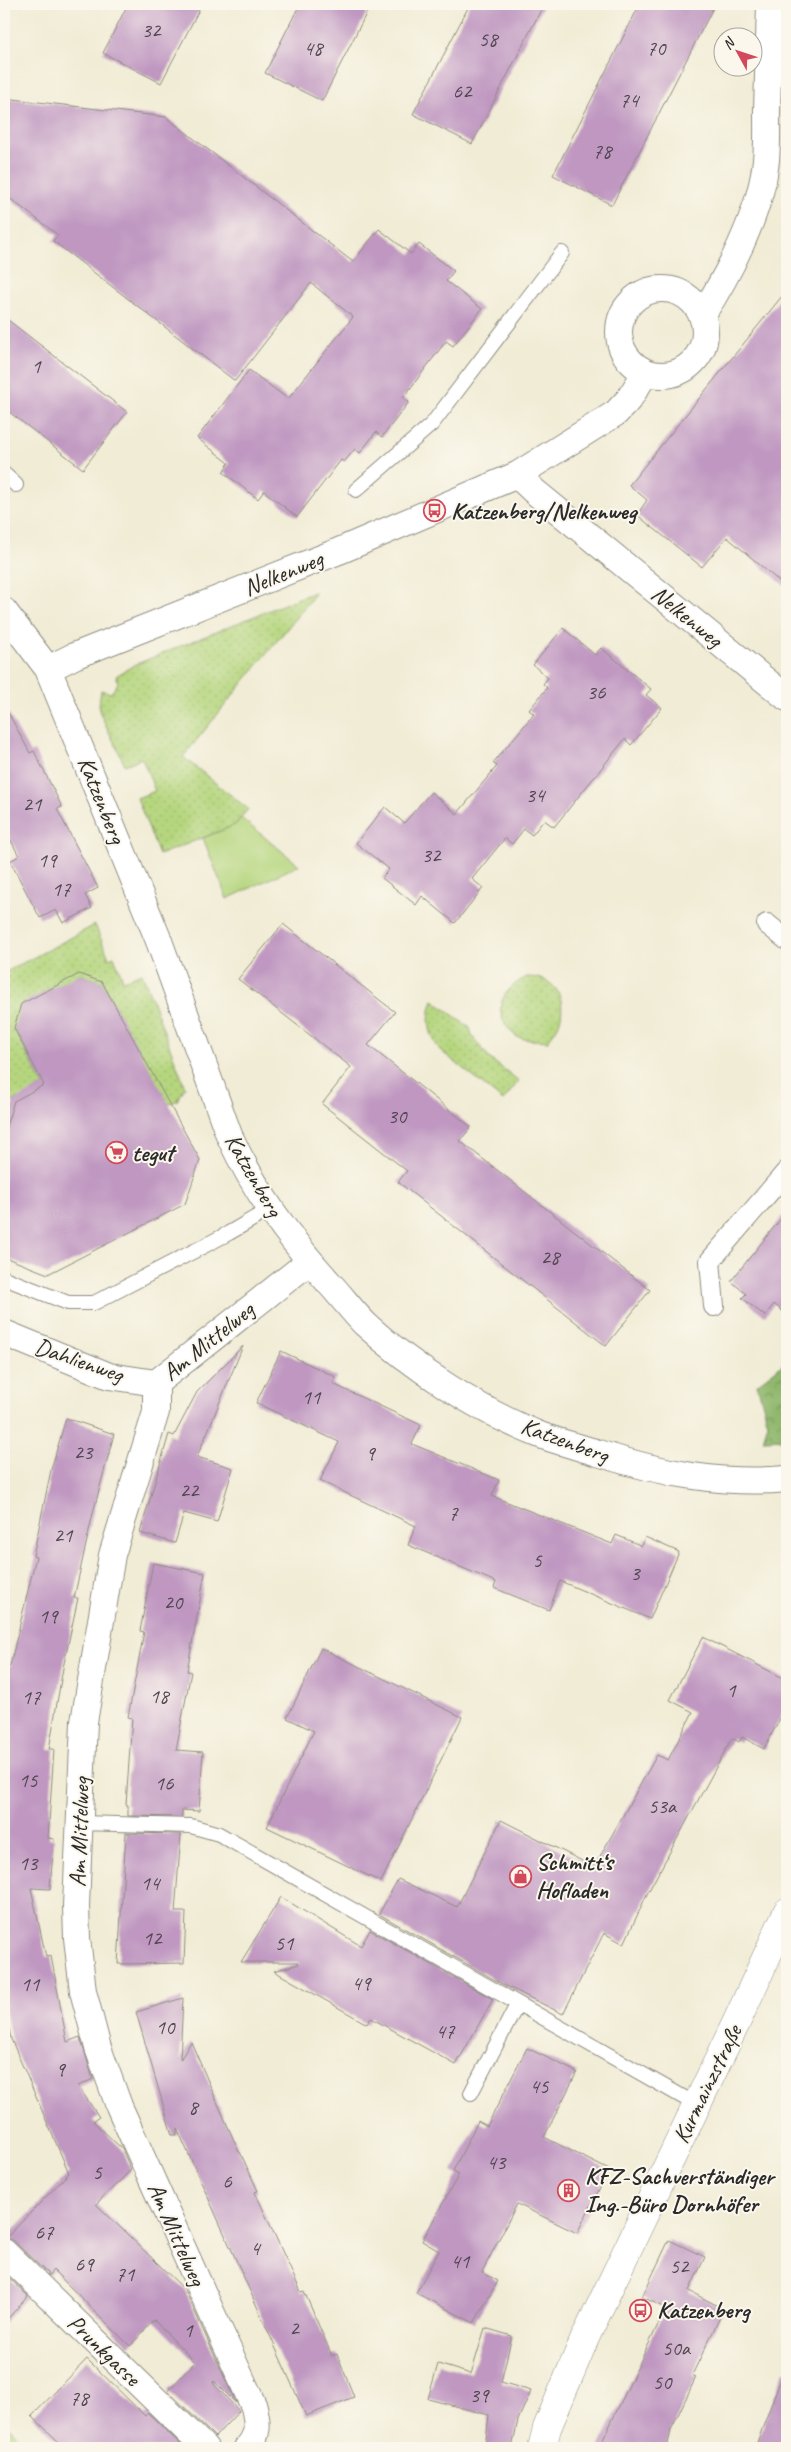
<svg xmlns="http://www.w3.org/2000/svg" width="791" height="2452" font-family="Caveat,sans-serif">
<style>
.grass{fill:url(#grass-dots);stroke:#708054}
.forest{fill:url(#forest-crowns);stroke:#5e714c}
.park{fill:#b5d67e;stroke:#708054}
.building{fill:#bf97c1}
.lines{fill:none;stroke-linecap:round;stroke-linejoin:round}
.service-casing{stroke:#8e8c80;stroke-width:16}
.pedestrian-casing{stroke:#8e8c80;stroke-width:22}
.minor-casing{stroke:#8e8c80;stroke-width:28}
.secondary-casing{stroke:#8e8c80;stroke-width:29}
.service{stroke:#fff;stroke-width:14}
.pedestrian{stroke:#fff;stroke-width:20}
.minor{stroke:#fff;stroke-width:26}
.secondary{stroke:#fff;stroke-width:28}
.labels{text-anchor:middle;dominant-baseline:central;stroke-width:4;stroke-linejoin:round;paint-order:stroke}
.number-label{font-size:21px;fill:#504650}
.poi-label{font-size:24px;font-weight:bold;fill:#2b2b2b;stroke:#fbf7ec;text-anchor:start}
.street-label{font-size:24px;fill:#2b2b2b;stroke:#fbf7ec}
</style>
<defs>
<pattern id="grass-dots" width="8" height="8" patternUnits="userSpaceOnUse" patternTransform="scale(1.25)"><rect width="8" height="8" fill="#b5d67e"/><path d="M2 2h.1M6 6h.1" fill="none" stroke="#9cb86d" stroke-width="1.8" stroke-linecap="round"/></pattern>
<pattern id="forest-crowns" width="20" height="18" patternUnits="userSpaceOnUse" patternTransform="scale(1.25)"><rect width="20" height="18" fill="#90b76d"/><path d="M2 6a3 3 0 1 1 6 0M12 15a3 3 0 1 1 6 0" fill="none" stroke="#76955a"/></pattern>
</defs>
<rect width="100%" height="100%" fill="#fbf7ec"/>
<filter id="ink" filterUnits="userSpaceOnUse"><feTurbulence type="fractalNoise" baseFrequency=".02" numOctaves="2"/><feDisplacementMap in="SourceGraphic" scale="10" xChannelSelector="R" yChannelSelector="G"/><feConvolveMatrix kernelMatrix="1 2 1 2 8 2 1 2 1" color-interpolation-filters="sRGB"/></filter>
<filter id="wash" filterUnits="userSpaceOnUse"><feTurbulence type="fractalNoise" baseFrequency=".0096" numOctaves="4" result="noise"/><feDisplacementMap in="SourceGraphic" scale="20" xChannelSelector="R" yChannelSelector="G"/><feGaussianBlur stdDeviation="1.12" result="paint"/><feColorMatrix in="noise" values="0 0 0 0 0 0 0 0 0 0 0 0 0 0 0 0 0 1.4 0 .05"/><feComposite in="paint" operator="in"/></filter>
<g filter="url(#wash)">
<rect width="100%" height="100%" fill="#f1ecd5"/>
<path class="grass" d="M314,592L315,594L183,757L248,809L235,825L159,855L137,798L155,791L142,758L125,765L100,713L99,704L101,690L111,693L118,683L116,676L134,665Z
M95,925L109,958L114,956L123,980L142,973L185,1087L178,1100L167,1105L102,982L79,974L14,1028L46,1090L21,1105L17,1099L4,1107V973Z
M527,977C553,977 567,994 560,1021C558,1028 552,1035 548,1041C539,1040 529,1041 521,1038C515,1037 513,1033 509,1029C491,1008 505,987 527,977Z
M433,1000L470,1028L472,1036L489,1058L519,1081L503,1101L440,1050C429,1035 426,1019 433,1000Z"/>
<path class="forest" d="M787,1361V1439L763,1440L768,1423L757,1384Z"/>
<path class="park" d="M241,818L299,865L227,899L203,838L235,825Z
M4,2422L29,2448H4Z"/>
<g id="blocks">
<path class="building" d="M128,4H202L161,83L103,53Z
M300,4H371L322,101L265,73Z
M470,4H544L472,144L413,114Z
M640,4H715L612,205L553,175Z
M4,98L166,117L353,262L379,229L411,254L419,244L454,271L446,281L482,309L453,346L446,341L403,398L409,402L382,437L376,432L360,453L355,449L344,462L341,460L297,517L264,491L258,499L223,472L229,463L197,438L249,370L288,399L353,317L311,283L235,381L53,241L58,235L4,194Z
M787,290V588L727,537L702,567L637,515L647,500L629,485Z
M4,317L127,412L83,469L4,408Z
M563,628L595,655L601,648L651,689L646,695L662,708L631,745L625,739L554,827L544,820L532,835L524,829L512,844L505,838L472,879L483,888L455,923L422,896L416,905L382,878L389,869L356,843L385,807L404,823L431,792L457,814L497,766L493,763L534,714L529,710L547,688L543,684L548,678L533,665Z
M4,705L30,753L34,751L62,807L57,809L98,888L85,895L92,908L63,923L56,910L40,918L10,861L19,856L4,827Z
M283,924L395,1012L368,1045L471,1127L460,1141L650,1290L606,1346L398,1182L407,1171L322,1104L351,1067L238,979Z
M79,974L102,982L200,1160L185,1204L48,1274L4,1257V1133L14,1101L44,1085L14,1028L21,1004Z
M787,1211V1315L774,1304L765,1316L742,1298L746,1294L731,1281Z
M243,1346L197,1457L233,1468L217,1522L184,1513L175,1543L140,1533L169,1434L174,1436L197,1392Z
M281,1351L336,1377L333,1384L421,1425L412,1444L499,1480L492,1496L612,1544L616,1535L642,1546L645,1537L679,1552L650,1619L560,1581L549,1610L494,1588L496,1582L408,1545L416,1526L320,1481L339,1442L256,1403Z
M66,1418L114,1434L93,1513L74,1598H78L63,1668L49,1749H54L48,1838L54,1839L50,1889L31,1888L46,1957L51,1956L67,2042L80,2037L93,2079L78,2086L99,2117L93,2121L122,2149L131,2170L96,2204L185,2290L236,2403L214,2381L213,2383L239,2411L215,2437L168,2391L195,2362L154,2320L130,2346L53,2270L49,2275L14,2241L7,2237L69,2173L11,2039L4,2003V1665L10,1666L36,1557L33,1556L51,1470Z
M153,1563L205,1573L187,1671L191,1672L176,1750L203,1752L199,1811L182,1810V1817L128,1816V1805H126L132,1718L128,1717L144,1632L140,1631Z
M703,1637L787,1680V1705L764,1749L742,1737L739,1742L732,1738L647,1894L624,1944L604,1933L563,2014L502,1984L379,1914L398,1879L457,1907L501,1820L594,1867L657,1755L668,1760L693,1712L670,1700Z
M321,1648L462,1717L381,1882L267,1827L314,1731L287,1718Z
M126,1833L181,1834L175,1912H186L184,1963L118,1964Z
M281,1897L361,1946L370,1930L493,1999L456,2065L371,2018L367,2024L274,1971L299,1964L298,1962H241Z
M183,1998L180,2060L191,2042L239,2152H240L258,2191L255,2192L301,2292L304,2291L332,2356L337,2354L354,2397L306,2416L177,2128V2135H172L136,2012Z
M527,2048L577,2072L544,2137L609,2170L577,2233L517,2204L482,2272L498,2281L474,2323L416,2293L439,2251L422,2241L459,2174L453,2171L478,2121L487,2126Z
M669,2240L705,2257L689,2291L724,2309L692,2375L696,2377L671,2430L667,2448H599L666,2308L642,2297Z
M4,2273L28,2296L4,2323Z
M485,2328L512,2336L501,2382L531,2391L518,2420L512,2448H485L489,2415L428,2399L438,2364L471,2374Z
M87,2359L145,2416L148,2413L184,2448H65L32,2416Z
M784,2371H787V2448H755Z"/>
</g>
</g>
<g filter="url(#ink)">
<use href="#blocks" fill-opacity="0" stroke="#8e8c80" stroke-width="1"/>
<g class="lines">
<defs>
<path id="service" d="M4,474L16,485
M356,490L432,424L562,253
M4,1278L68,1303H94L229,1233L270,1209
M79,1823L191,1826L219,1834L697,2105
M471,2093L517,2005"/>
<path id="pedestrian" d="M767,924L787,940
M714,1306L710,1261L787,1171"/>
<path id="minor" d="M619 332a43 43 0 1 1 86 0a43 43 0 1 1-86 0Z
M702,315C728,276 759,214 765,168C768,150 767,130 767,111C768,75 769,39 770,4
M517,475L534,491L787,698
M4,611L48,669L159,941L229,1135C255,1192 289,1238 330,1284C342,1297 353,1312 365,1324C412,1367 481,1412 540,1435C559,1442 579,1447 598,1453C660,1473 722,1485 787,1479
M48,669L74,656L339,551L517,475L616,413L629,399L646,372
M4,1333L109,1376L156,1383
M4,2252L205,2448
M247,2448C259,2435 258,2424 254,2407L119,2106L98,2048L83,1991L77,1938L76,1906L84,1722L112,1555L156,1412V1383L310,1261"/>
<path id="secondary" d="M542,2448L547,2428L585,2338L737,2021L787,1912"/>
</defs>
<use href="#service" class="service-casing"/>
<use href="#pedestrian" class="pedestrian-casing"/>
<use href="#minor" class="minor-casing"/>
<use href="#secondary" class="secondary-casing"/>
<use href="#service" class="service"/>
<use href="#pedestrian" class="pedestrian"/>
<use href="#minor" class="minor"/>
<use href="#secondary" class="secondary"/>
</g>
</g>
<defs>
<symbol id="bus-ring" viewBox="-11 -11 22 22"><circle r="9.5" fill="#fbf7ec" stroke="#d1495b" stroke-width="1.5"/><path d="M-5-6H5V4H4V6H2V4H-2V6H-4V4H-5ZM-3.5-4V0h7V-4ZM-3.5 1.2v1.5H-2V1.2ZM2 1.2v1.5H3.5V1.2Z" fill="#d1495b"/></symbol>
<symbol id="supermarket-ring" viewBox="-11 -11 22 22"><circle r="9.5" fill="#fbf7ec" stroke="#d1495b" stroke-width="1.5"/><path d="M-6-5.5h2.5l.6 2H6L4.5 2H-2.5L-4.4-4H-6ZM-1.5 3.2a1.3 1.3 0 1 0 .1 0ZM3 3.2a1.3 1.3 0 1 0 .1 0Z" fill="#d1495b"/></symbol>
<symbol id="shop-ring" viewBox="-11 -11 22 22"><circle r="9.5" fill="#fbf7ec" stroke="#d1495b" stroke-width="1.5"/><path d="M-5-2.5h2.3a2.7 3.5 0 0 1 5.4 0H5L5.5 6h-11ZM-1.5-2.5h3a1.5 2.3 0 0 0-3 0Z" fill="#d1495b"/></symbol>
<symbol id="building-ring" viewBox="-11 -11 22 22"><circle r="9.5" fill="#fbf7ec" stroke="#d1495b" stroke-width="1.5"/><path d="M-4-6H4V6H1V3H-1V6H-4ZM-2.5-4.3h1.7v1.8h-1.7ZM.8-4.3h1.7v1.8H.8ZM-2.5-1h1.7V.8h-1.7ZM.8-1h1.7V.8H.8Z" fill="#d1495b"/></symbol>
</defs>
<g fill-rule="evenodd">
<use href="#bus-ring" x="422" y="498" width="25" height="25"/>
<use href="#supermarket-ring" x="104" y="1140" width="25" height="25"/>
<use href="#shop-ring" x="508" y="1864" width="25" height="25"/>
<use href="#building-ring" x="556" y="2178" width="25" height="25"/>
<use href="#bus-ring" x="628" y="2298" width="25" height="25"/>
</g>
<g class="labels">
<g class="number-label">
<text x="151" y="30">32</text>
<text x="488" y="39">58</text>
<text x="313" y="48">48</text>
<text x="656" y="48">70</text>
<text x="462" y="91">62</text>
<text x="629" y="100">74</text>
<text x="602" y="151">78</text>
<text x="36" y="366">1</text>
<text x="596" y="692">36</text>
<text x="535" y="795">34</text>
<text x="32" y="804">21</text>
<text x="431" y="855">32</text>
<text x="47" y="860">19</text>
<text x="61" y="889">17</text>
<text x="397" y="1116">30</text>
<text x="550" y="1257">28</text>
<text x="311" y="1397">11</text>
<text x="83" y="1452">23</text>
<text x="370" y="1453">9</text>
<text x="189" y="1490">22</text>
<text x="453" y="1513">7</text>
<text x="63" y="1535">21</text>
<text x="537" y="1560">5</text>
<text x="635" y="1573">3</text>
<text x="173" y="1602">20</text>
<text x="48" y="1616">19</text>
<text x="731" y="1690">1</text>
<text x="159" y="1696">18</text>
<text x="31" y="1697">17</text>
<text x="28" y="1780">15</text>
<text x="164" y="1783">16</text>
<text x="662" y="1806">53a</text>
<text x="28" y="1863">13</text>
<text x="150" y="1883">14</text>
<text x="152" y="1938">12</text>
<text x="284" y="1943">51</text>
<text x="361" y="1983">49</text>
<text x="30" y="1984">11</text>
<text x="165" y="2027">10</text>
<text x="445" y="2031">47</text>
<text x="60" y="2069">9</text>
<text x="539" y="2086">45</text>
<text x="193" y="2107">8</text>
<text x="496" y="2162">43</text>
<text x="97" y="2172">5</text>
<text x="227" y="2181">6</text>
<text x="44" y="2232">67</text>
<text x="255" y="2248">4</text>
<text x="460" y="2261">41</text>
<text x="84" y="2264">69</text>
<text x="679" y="2266">52</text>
<text x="125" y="2274">71</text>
<text x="294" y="2328">2</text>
<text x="188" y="2330">1</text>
<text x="676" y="2348">50a</text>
<text x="662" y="2382">50</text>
<text x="479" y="2395">39</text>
<text x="79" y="2398">78</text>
</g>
<g class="poi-label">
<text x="451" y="511">Katzenberg/Nelkenweg</text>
<text x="132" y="1153">tegut</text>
<text x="536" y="1862">Schmitt‘s<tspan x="536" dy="28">Hofladen</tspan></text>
<text x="585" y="2176">KFZ-Sachverständiger<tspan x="585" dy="28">Ing.-Büro Dornhöfer</tspan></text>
<text x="657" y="2310">Katzenberg</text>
</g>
<g class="street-label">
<text transform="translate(283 573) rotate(-22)">Nelkenweg</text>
<text transform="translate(687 616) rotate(39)">Nelkenweg</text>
<text transform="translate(102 800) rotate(68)">Katzenberg</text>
<text transform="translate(254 1175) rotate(60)">Katzenberg</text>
<text transform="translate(208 1341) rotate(-39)">Am Mittelweg</text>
<text transform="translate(79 1360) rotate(19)">Dahlienweg</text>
<text transform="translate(565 1440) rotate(20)">Katzenberg</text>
<text transform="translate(79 1832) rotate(-88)">Am Mittelweg</text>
<text transform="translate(707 2084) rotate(-64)">Kurmainzstraße</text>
<text transform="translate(177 2234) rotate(66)">Am Mittelweg</text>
<text transform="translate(104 2350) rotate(44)">Prunkgasse</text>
</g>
</g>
<rect width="791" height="2452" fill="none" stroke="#fbf7ec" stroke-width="20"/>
<g transform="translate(738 52) rotate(310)"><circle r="24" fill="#fbf7ec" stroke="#a8a59f"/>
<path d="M0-4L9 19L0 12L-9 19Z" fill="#d1495b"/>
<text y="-8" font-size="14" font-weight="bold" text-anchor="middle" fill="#2b2b2b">N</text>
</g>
</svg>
